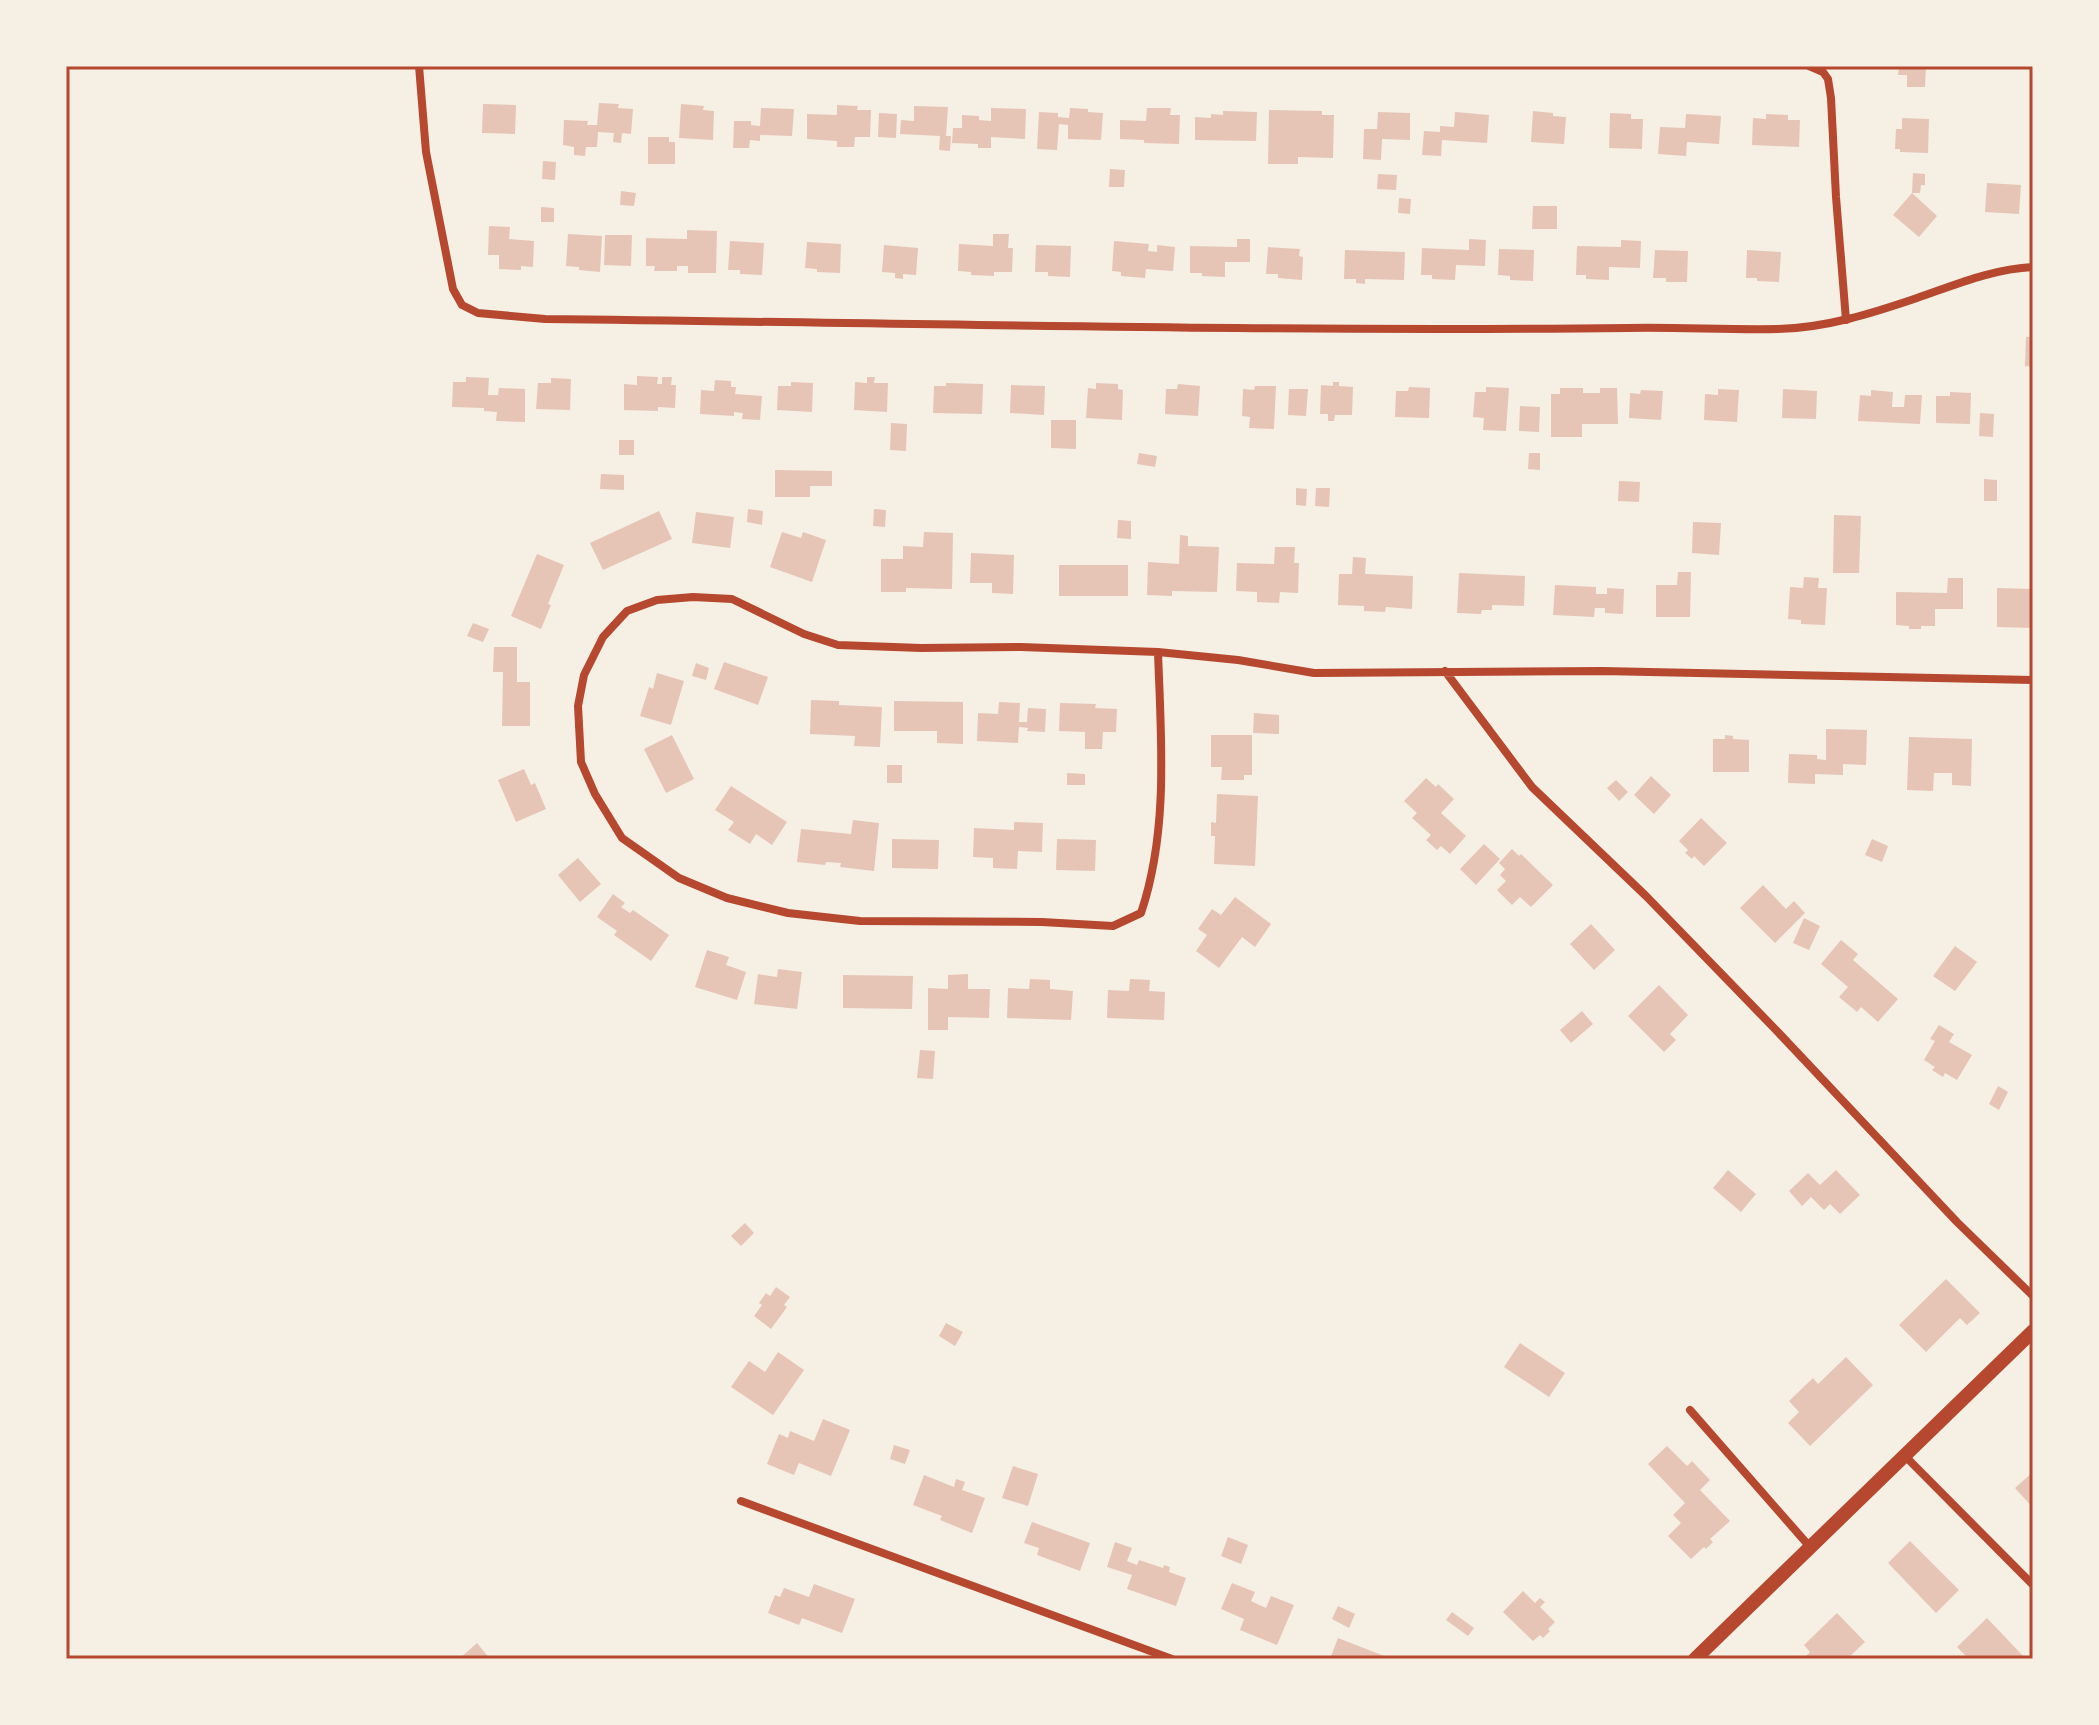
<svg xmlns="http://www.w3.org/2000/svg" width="2099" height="1725" font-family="'Varela Round',sans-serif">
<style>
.building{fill:#e6c5b7}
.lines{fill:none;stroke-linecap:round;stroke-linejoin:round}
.minor{stroke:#b5482f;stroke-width:8}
.secondary{stroke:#b5482f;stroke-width:14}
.neatline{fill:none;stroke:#b5482f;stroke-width:3}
</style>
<rect width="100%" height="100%" fill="#f6efe4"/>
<path class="building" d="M1899,66H1926L1925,87H1907V75H1898Z
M599,103L619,104L618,108L633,109L631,134L622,133L621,143L613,142L614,133L598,132L597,147H586L585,156L574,155V147L563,145L564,120L588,121L587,125H597Z
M483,104L516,105L515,134L482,133Z
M681,104L704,106L703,110L714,111L713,140L679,138Z
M837,105L858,106L857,110H871L870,137H855L854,147H837V141L807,139V114L837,115Z
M914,106L948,107L946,136H951L950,151L939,150L940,136L900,134L901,120L914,121Z
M761,108L794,109L792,136L760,135V141L750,140L749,148H733L734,121H751V125L760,126Z
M991,108L1026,109L1025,139L991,137V148H978V144L952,143L953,128H962V115L979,116V120L991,121Z
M1070,108L1088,109V112L1103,113L1101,140L1068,139V125L1059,124L1057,150L1037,149L1039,112L1058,113V117L1069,118Z
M1147,108H1171L1170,115H1180L1179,144L1144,143V140L1120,139V120L1146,121Z
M1269,110L1322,111V115H1334L1333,158L1298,157V164H1268Z
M1223,111L1257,112L1256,141L1195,140V117L1211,118V114L1223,115Z
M1533,111L1553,113V116L1566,117L1564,144L1531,142Z
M1378,112L1410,113V140L1382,139L1381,160L1363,159L1364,129H1377Z
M1455,112L1489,115L1487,143L1442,140L1441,156L1422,155L1424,131L1440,132V126L1454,127Z
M879,113L897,114L896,138L878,137Z
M1610,113L1631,114V119H1643L1642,149L1609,148Z
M1686,114L1721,116L1719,144L1687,142L1686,156L1658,154L1660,127L1685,128Z
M1766,114L1788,115V120H1800L1799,147L1752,145L1753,118L1766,119Z
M1902,118L1929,119L1928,153L1900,152V149H1895L1896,129H1902Z
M648,137H669V142H675V164H648Z
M543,161L556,162L555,180L542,179Z
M1110,169L1125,170L1124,187H1109Z
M1913,173L1925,174V185H1921L1920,193H1912Z
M1378,174L1397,175L1396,190L1377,189Z
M1987,183L2021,185L2019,214L1985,212Z
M621,191L636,193L634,206L620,205Z
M1912,193L1937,216L1919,237L1893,215Z
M1399,198L1411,199L1410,214L1398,213Z
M1533,206H1557V229H1532Z
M541,207L554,208V222H541Z
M489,226L510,227L509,239L534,241L533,267L521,266V270L499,269V255H488Z
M687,230L717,231L716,273H688V266H677V271H654L655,266H646V238L687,239Z
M568,234L602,236L600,272L579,270V267L566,266Z
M993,234H1009L1008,248H1013L1012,272H994V276L971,275V272L958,271L959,244L993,246Z
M605,235H632L631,266L604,265Z
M1237,239H1250V262H1225V277L1202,276V273H1190V246L1237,247Z
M1469,239L1486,240L1485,266L1456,265L1455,280L1432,279V275H1421L1422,248L1469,250Z
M1621,240L1641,241L1640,268L1609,267V280L1586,279V275H1576L1577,246L1621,247Z
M730,241L764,243L762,275L740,274V270H728Z
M1114,241L1149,244L1148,251L1157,252V245L1175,247L1173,271L1146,269L1145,278L1121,276V272L1112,271Z
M807,242L841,244L840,273L817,272V269L805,268Z
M884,245L918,248L916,275L903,274V279L895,278V273L882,272Z
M1036,245L1071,246L1070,277L1048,276V272H1035Z
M1268,247L1300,249L1299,256L1303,257L1302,280L1278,278V274H1266Z
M1499,249L1534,250L1533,281L1510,280V276L1498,275Z
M1345,250L1405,252L1404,280L1365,279V284L1356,283V279H1344Z
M1655,250L1688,251L1687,282H1666V278H1653Z
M1747,250L1781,252L1779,282L1757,281V278H1746Z
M2026,337H2033V367L2025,366Z
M637,376L658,377L657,384H662V377H672L671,385H676L675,408L658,407V411L624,410V384L637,385Z
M466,377L489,378L488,395H498L499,388L525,389V422L496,421L497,412L484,411V408L452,407L453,382H466Z
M867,377H875L874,383H888L887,412L854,410L855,382L867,383Z
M551,378L571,379L570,410L536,409L538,383H551Z
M715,380L731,381V387H736L735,394L762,396L760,420L742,419L743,413L734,412V416L700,414L701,390L714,391Z
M791,382L813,383L812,412L777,410L778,386H791Z
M1333,382H1339V386L1353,387L1352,415H1335L1334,421H1328V414H1320L1321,385L1333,386Z
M946,383L983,384L982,414L933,413L934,386H946Z
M1096,383L1118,384V389L1123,390L1122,420L1086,418L1088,388L1096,389Z
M1178,384L1200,386L1198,416L1165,414L1166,389H1177Z
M1011,385L1045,386L1044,415L1010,413Z
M1255,386H1276L1274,429L1249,428L1250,417L1242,416L1243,389L1254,390Z
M1409,387L1430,388L1429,418L1395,417L1396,391H1408Z
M1486,387L1509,388L1506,431L1483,430L1484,418L1473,417L1475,392H1486Z
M1560,388H1583V393H1600V388H1617L1618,424H1582V437H1551V394H1560Z
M1289,389H1308L1306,416L1288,415Z
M1718,389L1739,390L1737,422L1704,420L1705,394L1718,395Z
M1783,389L1817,391L1816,419L1782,418Z
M1641,390L1663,391L1661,420L1629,418L1630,393L1640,394Z
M1871,390L1893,392L1892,407H1904L1905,395H1922L1920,424L1858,421L1860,395L1871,396Z
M1950,392L1971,393L1970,424L1936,423V396H1950Z
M1520,406L1540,407L1539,432L1519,431Z
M1980,413L1994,414L1993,437L1979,436Z
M1051,420H1076V449L1051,448Z
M891,423L907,424L906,451L890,450Z
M619,440H634V455H619Z
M1139,453L1157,456L1155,467L1137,464Z
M1529,453H1540V470L1528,469Z
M775,470L832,471V486H810V497H775Z
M601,474L624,475V490L600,489Z
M1984,479L1997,480V501H1984Z
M1619,481L1640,482L1639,502L1618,501Z
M1296,488L1307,489L1306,506L1296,505Z
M1316,488H1330L1329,507L1315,506Z
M748,509L763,511L762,525L747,522Z
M874,509L886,510L885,527L873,526Z
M659,511L672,539L603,570L590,543Z
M696,512L734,517L730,548L692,543Z
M1834,515L1861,516L1859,573H1833Z
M1118,520L1131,521V539L1117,538Z
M1693,522L1721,523L1719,555L1692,553Z
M782,532L801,538L803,532L826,540L812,582L770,567Z
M924,532L953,533L952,589L906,588V592H881V559H903V546L923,547Z
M1180,535L1188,536V546L1219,547L1217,592L1172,591V596L1147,595L1148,562L1179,564Z
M1275,547H1295L1294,563H1299L1298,593L1280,592L1279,603L1257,602V592L1236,591L1237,563L1274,564Z
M971,553L1014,555L1013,594L992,593V583H970Z
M537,554L564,565L548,604L551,605L541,629L511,616Z
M1353,557L1366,558L1365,574L1413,576L1412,609L1386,607L1385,612L1364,611V606L1338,605L1339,574H1352Z
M1059,565H1128V596H1059Z
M1678,572H1691L1690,617H1656V585H1677Z
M1459,573L1525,576L1524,606L1492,605V610H1482L1481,614L1457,613Z
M1804,577L1819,578L1818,588H1827L1825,625L1801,624V620L1788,619L1790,587L1803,588Z
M1948,578H1963V609H1935V626H1921V629H1909V626L1896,625V592L1947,593Z
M1555,585L1596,587V594H1607V588L1624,589L1623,614L1605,613V608H1595L1594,617L1553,615Z
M1997,588L2033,589V628L1997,627Z
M473,623L489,629L483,642L467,636Z
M494,647H517V682H530V726H502L503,672H493Z
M724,662L768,677L758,705L714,689Z
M696,663L709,668L706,680L692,676Z
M657,673L684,681L671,725L640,716L649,687L653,689Z
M811,700L839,701V705L882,707L880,747L854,746L855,736L810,734Z
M894,701L963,702V744L937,743V731H894Z
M999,702L1020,703L1019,722H1027L1028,708L1046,709L1045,732L1027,731L1028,728L1019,727L1018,743L977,741L978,713L998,714Z
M1060,703L1096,704L1095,708L1117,709L1116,732H1103L1102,749H1085V732L1059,731Z
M1254,713L1279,715V734L1253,733Z
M1826,729L1867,730L1866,765L1843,764V775L1815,774V784L1788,783L1789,754L1817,755V759L1826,760Z
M672,735L694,779L666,793L644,749Z
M1211,735H1252V775H1244V780H1221L1222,767H1211Z
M1725,735L1733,736V739L1749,740V772H1713V739H1725Z
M1909,737L1972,739L1971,786L1952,785V773H1934L1933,791L1907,790Z
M887,765H902V783H887Z
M524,769L531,785L535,783L546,809L516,822L498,780Z
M1067,773L1085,774V785H1067Z
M1651,776L1671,795L1654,814L1634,795Z
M1426,778L1436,787L1438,784L1454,799L1441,813L1466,836L1450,854L1441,846L1437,850L1426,840L1431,835L1412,818L1417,813L1404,801Z
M1616,780L1628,792L1619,801L1607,788Z
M731,786L787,822L772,845L756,834L750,844L728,830L734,822L715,810Z
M1217,794L1258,796L1255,866L1214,864L1215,836H1211V822L1216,823Z
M1701,818L1727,843L1704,866L1694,856L1692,859L1685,853L1688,850L1679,841Z
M853,820L879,823L874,871L840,867L841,863L826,862L825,865L797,862L801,829L851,834Z
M1014,822L1043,823L1042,852L1018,851L1017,869L993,868V858L973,857L974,828L1014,830Z
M892,839L939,840L938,869L892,868Z
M1057,839L1096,840L1095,871L1056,870Z
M1872,839L1888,846L1882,862L1865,855Z
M1484,844L1500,859L1476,885L1460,869Z
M1512,849L1519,856L1521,854L1553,885L1531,907L1520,897L1512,905L1497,890L1506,881L1500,875L1505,869L1499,863Z
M578,858L601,884L580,902L558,875Z
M1763,885L1786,909L1794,901L1805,913L1775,943L1740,908Z
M613,894L625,903L621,907L630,913L633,910L669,935L651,961L614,935L617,931L597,917Z
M1235,897L1271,924L1255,947L1242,937L1219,968L1196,951L1207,935L1198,929L1212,909L1221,915Z
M1804,918L1820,926L1809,950L1793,943Z
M1591,924L1615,950L1594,970L1570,944Z
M1841,940L1858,954L1853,960L1898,999L1878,1022L1861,1007L1857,1012L1839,997L1848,987L1821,964Z
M1955,946L1977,962L1955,991L1933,976Z
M707,950L729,957L726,965L746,972L737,1000L695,987Z
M778,969L802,972L797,1009L754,1004L758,974L777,977Z
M968,974V989H990L989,1018L948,1017V1030H928V988L948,989V975Z
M843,975L913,976L912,1009L843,1008Z
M1030,979L1050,980V989L1073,991L1071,1020L1007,1018L1008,988L1029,989Z
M1130,979L1150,980L1149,991L1165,992L1164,1020L1107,1018L1108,990L1129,991Z
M1659,985L1688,1015L1670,1034L1676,1040L1664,1052L1628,1016Z
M1582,1011L1593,1024L1571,1043L1560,1030Z
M1939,1025L1954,1034L1949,1042L1972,1055L1957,1080L1945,1073L1943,1077L1932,1070L1935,1067L1924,1060L1935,1041L1930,1039Z
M920,1050L935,1051L933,1079L917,1078Z
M1998,1086L2008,1092L1999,1110L1989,1104Z
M1728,1170L1756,1194L1741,1212L1713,1188Z
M1836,1170L1860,1195L1840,1214L1830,1204L1824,1210L1811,1197L1802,1206L1789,1191L1808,1173L1820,1185Z
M745,1223L754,1233L741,1246L731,1236Z
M1946,1279L1980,1313L1967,1325L1960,1318L1926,1352L1899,1325Z
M776,1287L790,1297L784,1305L787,1307L771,1329L754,1316L762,1305L759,1303L766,1293L770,1296Z
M946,1323L963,1332L955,1346L939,1336Z
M1520,1343L1565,1373L1549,1397L1504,1367Z
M778,1352L804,1370L773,1415L731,1387L749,1361L765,1372Z
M1846,1357L1873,1385L1810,1446L1788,1423L1799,1412L1789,1401L1813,1378L1818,1384Z
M823,1419L850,1430L831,1476L799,1463L794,1475L767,1464L779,1434L788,1438L790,1431L814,1441Z
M894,1445L910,1450L905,1464L890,1459Z
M1667,1446L1687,1466L1692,1461L1710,1480L1700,1490L1730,1521L1710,1539L1713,1542L1706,1549L1704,1547L1691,1559L1668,1536L1681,1523L1673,1515L1685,1503L1648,1464Z
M1013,1466L1038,1474L1028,1506L1002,1498Z
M2033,1472V1508L2015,1488Z
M924,1475L954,1487L956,1479L965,1482L962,1490L985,1498L972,1533L940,1520L942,1516L913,1505Z
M1032,1522L1090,1543L1080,1571L1037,1555L1039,1548L1024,1543Z
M1228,1537L1248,1545L1241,1564L1221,1556Z
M1910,1541L1959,1590L1936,1613L1888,1563Z
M1115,1542L1132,1548L1127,1561L1137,1565L1139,1560L1163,1568L1164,1565L1170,1567L1169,1572L1186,1578L1176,1606L1127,1589L1132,1575L1107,1567Z
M1232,1583L1255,1592L1251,1601L1266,1608L1271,1596L1294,1605L1277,1645L1240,1630L1244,1619L1221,1609Z
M814,1584L855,1599L842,1633L802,1618L799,1625L768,1613L775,1595L780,1597L784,1588L809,1597Z
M1523,1591L1535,1603L1540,1598L1545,1602L1540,1607L1555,1622L1548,1629L1550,1631L1543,1638L1540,1635L1533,1641L1503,1612Z
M1338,1606L1355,1614L1349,1628L1332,1619Z
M1452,1612L1474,1628L1468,1636L1446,1620Z
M1837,1613L1865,1642L1847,1659H1803L1810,1652L1804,1645Z
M1987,1618L2026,1659H1969L1957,1647Z
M1338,1638L1392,1659H1330Z
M477,1643L490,1659H459Z"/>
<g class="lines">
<path class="minor" d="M419,66L426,152L453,289L462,305L478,313L545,319C906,323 1267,332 1628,328C1678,327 1728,330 1778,329C1826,328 1873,313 1917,298C1955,285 1992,269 2033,267
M1809,66L1823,72L1828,79L1831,98L1836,197L1846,320
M1158,652C1161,738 1169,830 1141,913L1113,926L1042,922L860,921L788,913L727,898L679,878L622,838L595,794L581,762L578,706L584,675L603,637L627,611L657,600L693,597L732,599L804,634L838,645L921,648L1021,647L1158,652L1238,660L1314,673L1602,671L2033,680
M1445,671L1532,787L1646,896L1775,1029L1957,1222L2033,1296
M1690,1410L1810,1547
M1904,1455L2033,1585
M741,1501L1172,1659"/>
<path class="secondary" d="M1695,1659L2033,1331"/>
</g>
<rect width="2099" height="1725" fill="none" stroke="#f6efe4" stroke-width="136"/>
<rect x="68" y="68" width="1963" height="1589" class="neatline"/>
</svg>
